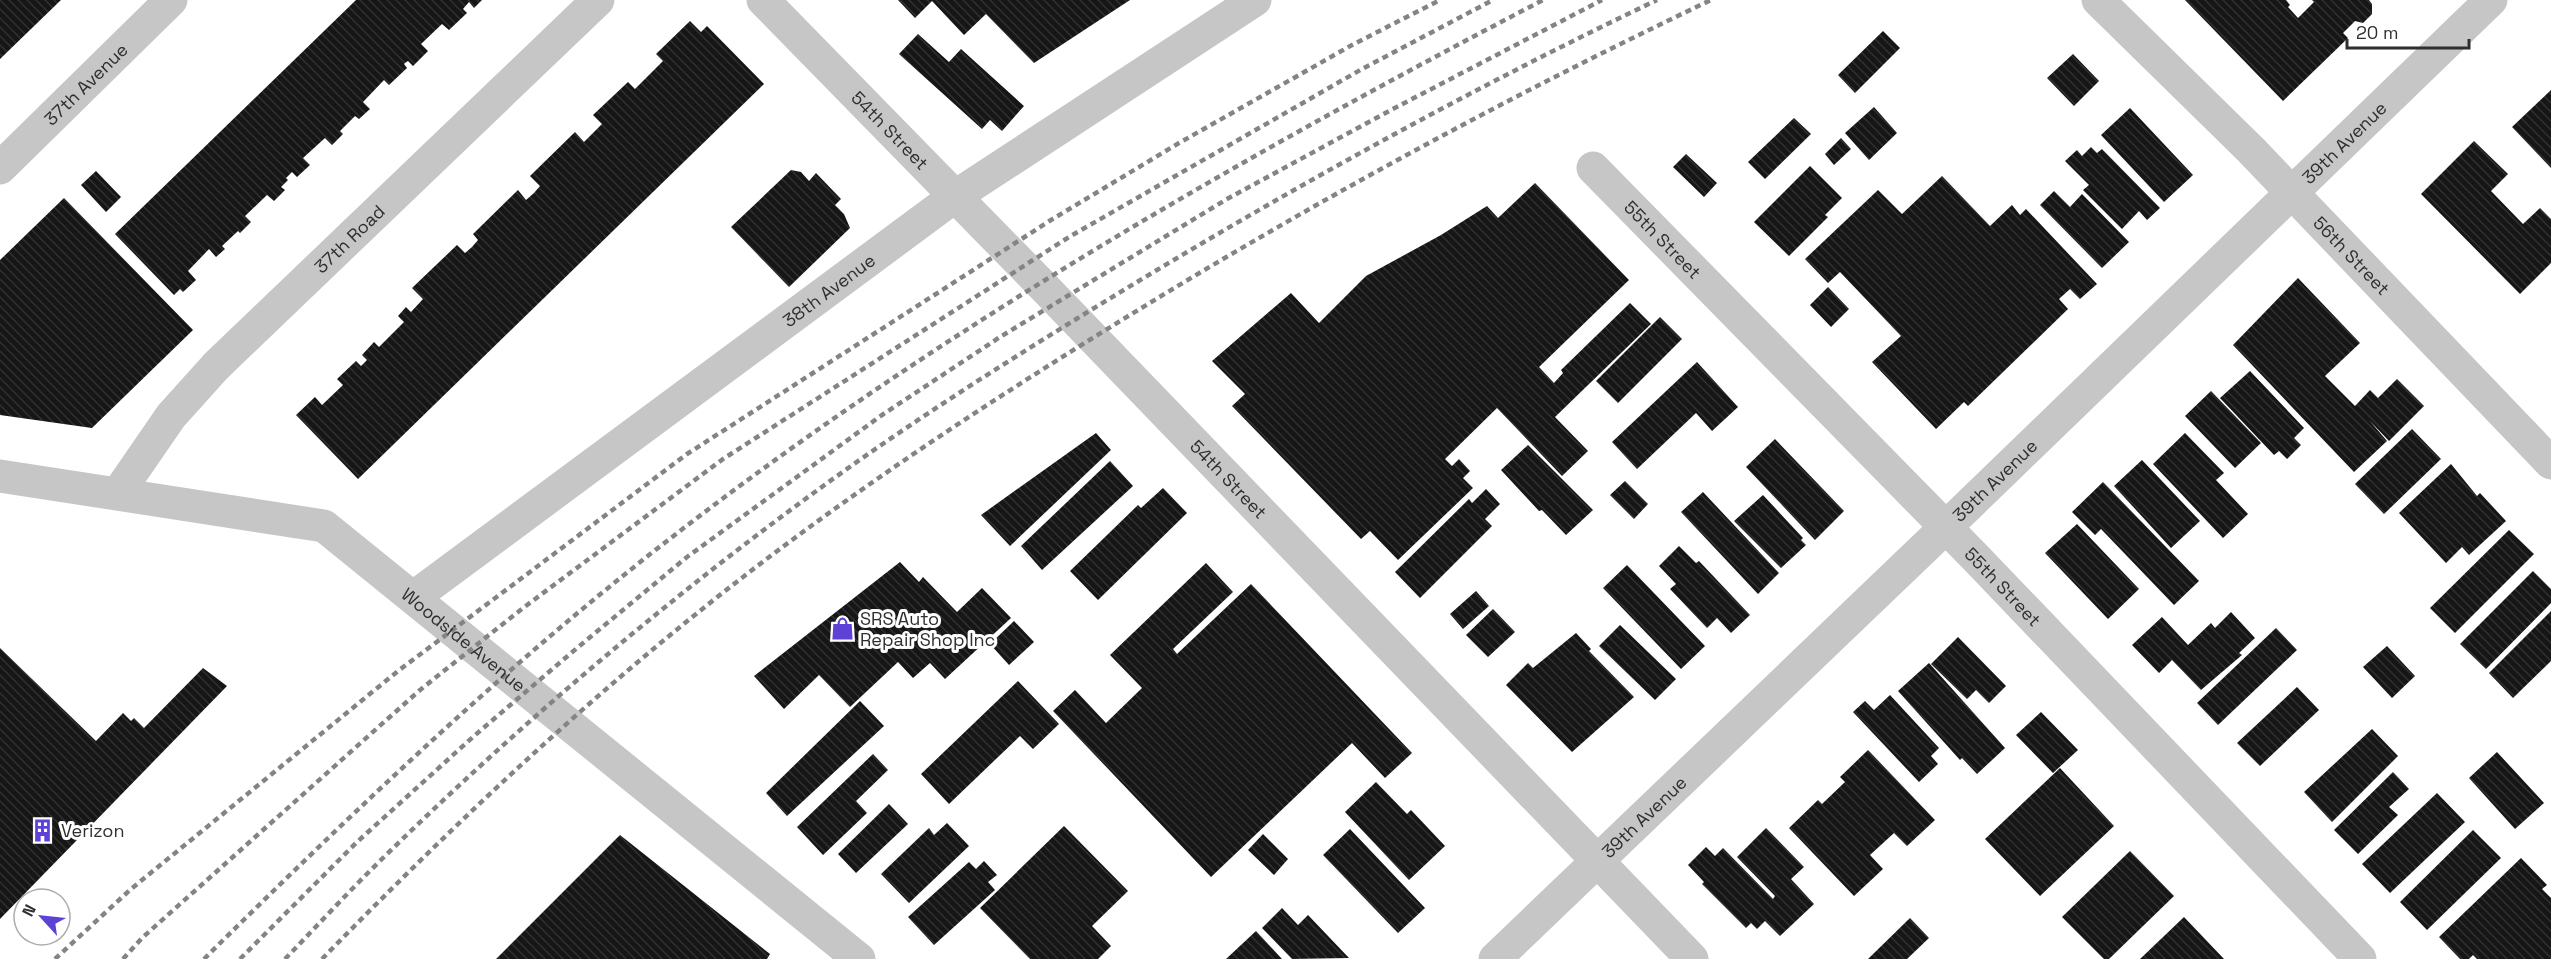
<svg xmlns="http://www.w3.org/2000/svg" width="2551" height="959" font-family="'Space Grotesk',sans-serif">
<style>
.building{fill:url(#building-back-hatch)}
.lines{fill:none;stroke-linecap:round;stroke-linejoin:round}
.minor{stroke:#c6c6c6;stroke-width:33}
.tertiary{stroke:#c6c6c6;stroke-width:33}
.rail{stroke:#848484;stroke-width:4.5;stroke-dasharray:6 4.5;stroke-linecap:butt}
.labels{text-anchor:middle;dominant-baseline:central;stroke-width:6;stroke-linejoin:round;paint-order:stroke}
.street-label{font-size:18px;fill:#2f2f2f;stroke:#fff}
.poi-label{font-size:18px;fill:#2f2f2f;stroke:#fff;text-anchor:start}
</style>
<defs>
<pattern id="building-back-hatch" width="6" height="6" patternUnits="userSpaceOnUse" patternTransform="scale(1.5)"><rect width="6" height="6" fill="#161616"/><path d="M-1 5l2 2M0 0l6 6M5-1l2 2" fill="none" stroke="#303030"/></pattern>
</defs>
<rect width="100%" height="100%" fill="#fff"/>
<path class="building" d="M0,0H61L0,59Z
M356,0H482L474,8L469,2L463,9L467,13L449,30L442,24L421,44L428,51L413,66L408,61L405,63L404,64L407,68L389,85L384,80L363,102L370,109L359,119L355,116L340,131L343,134L332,145L325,138L303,158L310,165L297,177L292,172L286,178L288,180L281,187L285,190L274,201L267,195L245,216L251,222L240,233L238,231L222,246L225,249L216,257L209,249L188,271L196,280L183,292L180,289L174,295L115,234Z
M898,0H1130L1034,63L986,14L964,35L932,1L915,18Z
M2185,0H2286L2290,5L2288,7L2298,18L2314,2L2312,0H2369L2372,4V14L2363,23L2355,21L2343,33L2348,38L2283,101Z
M690,21L701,32L707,26L764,84L358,479L296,415L315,397L322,405L343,385L337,379L356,361L361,366L367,360L362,355L374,342L379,347L404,322L398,316L406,307L411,312L423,299L412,288L457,245L465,253L472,247L478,240L473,234L518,190L526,200L534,193L540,186L530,176L575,132L584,142L602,124L593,115L628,82L635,89L663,61L656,54Z
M1883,31L1900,48L1855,93L1838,75Z
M918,34L949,62L961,49L1024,106L1002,131L990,120L982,129L899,54Z
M2073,54L2099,81L2074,106L2047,78Z
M2551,90V168L2512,127Z
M1874,107L1897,133L1869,160L1845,133Z
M2130,108L2193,175L2164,202L2101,135Z
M1794,118L1811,134L1765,179L1748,162Z
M1841,138L1851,149L1834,165L1825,154Z
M2474,141L2508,174L2491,191L2523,224L2540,208L2551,219V263L2520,294L2421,194Z
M2091,147L2097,153L2102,149L2160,208L2147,220L2139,211L2122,229L2083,190L2089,185L2065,161L2077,150L2082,156Z
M1686,154L1717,183L1704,197L1673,167Z
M1810,166L1842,198L1825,215L1828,217L1789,256L1754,222Z
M791,170L801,172L809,181L816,173L841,199L835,205L844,214L850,228L789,287L731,227Z
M96,171L121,197L106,212L81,185Z
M1942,176L1990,226L2012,205L2020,215L2026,209L2097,284L2080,299L2070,289L2059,299L2068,309L1968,406L1964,402L1936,429L1872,362L1901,336L1840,272L1828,283L1805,259L1878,190L1902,214Z
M1535,183L1629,280L1539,367L1554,383L1563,373L1561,370L1630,303L1651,324L1555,417L1588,451L1562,476L1497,408L1445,459L1452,466L1459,459L1470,471L1463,478L1473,488L1398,560L1370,531L1361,539L1232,406L1245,394L1212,361L1291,293L1319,323L1366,276L1441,235L1487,206L1498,218Z
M2054,191L2070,207L2082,194L2129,242L2102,268L2040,205Z
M64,198L193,330L92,428L0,415V260Z
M2298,278L2360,343L2325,376L2355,406L2370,390L2378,398L2397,379L2424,406L2389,441L2369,420L2387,441L2354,472L2233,345Z
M1828,287L1849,309L1831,327L1810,305Z
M1660,317L1682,339L1618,403L1596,381Z
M1697,362L1738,407L1712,431L1696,413L1637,469L1612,442Z
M2250,371L2304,428L2294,438L2301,445L2287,459L2279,451L2274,455L2220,398Z
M2211,391L2261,443L2235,468L2185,416Z
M2412,429L2441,459L2384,514L2355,484Z
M1096,433L1111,450L1010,546L981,515Z
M2185,433L2224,473L2216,480L2248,514L2223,538L2153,464Z
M1775,439L1844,511L1815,540L1746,467Z
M1528,445L1593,510L1566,535L1542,510L1539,511L1501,470Z
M2142,460L2200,521L2171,548L2114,486Z
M1110,461L1133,486L1042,570L1021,546Z
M2451,464L2477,496L2480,493L2506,521L2469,555L2462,547L2446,563L2399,513Z
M1625,481L1648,504L1634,519L1610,495Z
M2103,482L2199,581L2174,605L2101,529L2095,535L2072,512Z
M1163,488L1187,513L1098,600L1070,571L1138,505L1141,508Z
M1486,489L1500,504L1485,519L1492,526L1420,598L1395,572L1469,499L1472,503Z
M1703,492L1779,573L1758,594L1681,512Z
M1763,495L1803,538L1801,540L1806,545L1781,568L1734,521Z
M2077,524L2139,589L2108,619L2045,553Z
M2509,530L2534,554L2455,633L2430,608Z
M1679,546L1696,563L1699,561L1750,615L1731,633L1717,618L1707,628L1670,589L1676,584L1659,566Z
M900,562L919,582L923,577L957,612L982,588L1011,618L945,679L930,663L913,678L898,662L850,707L819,675L784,709L754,676Z
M1206,563L1233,592L1173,649L1177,654L1251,584L1412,753L1385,778L1352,743L1211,877L1053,711L1075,690L1106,723L1142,688L1110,655Z
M1627,565L1705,646L1681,669L1603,588Z
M2533,571L2551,589V603L2486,669L2460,644Z
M1476,591L1489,606L1463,629L1450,614Z
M1493,609L1515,632L1488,657L1466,635Z
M2551,611V661L2513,698L2489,673Z
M2231,612L2255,638L2239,653L2242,655L2201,690L2172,660L2159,673L2132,645L2162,617L2188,645L2211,623L2215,628Z
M1014,621L1034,642L1009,665L990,644Z
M1620,625L1676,679L1655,700L1599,646Z
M2276,628L2297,650L2218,725L2197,703Z
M1576,633L1591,649L1589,651L1634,697L1572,752L1506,685L1528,663L1533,668Z
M1958,637L2006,686L1989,703L1976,690L1967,699L1931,664Z
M2387,646L2415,676L2392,698L2363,667Z
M0,648L96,741L123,713L131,721L134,718L144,728L203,668L227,686L0,919Z
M1929,663L2005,748L1977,774L1962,758L1960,760L1898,691Z
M1018,681L1059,724L1033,749L1020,736L949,804L921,774Z
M2297,687L2319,710L2260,766L2237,743Z
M1890,695L1939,748L1931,756L1938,764L1919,782L1853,712L1865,701L1874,710Z
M860,701L884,726L787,816L766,793Z
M2041,712L2078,750L2053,773L2016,735Z
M2372,729L2398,756L2332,822L2304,792Z
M1868,750L1935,820L1907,846L1894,833L1870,855L1883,869L1854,896L1789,828L1818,800L1822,804L1845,782L1840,777Z
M2497,752L2544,803L2515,829L2469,778Z
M873,754L888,770L856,801L867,813L823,855L797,827Z
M2060,768L2114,826L2040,896L1985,839Z
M2393,772L2409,789L2389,807L2398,815L2358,854L2334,830Z
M1376,782L1407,814L1411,810L1445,846L1409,880L1345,812Z
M2437,793L2465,822L2390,893L2362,864Z
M889,804L908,824L856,873L838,854Z
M947,823L969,846L909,903L881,874L929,828L934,835Z
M1064,826L1128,891L1092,926L1111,946L1098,959H1030L980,908Z
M1766,828L1804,867L1791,879L1814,904L1780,936L1765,921L1757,929L1751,923L1746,928L1702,884L1704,882L1688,865L1706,847L1715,856L1723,848L1773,899L1775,896L1737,857Z
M1350,829L1425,908L1398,933L1323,855Z
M2473,830L2501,858L2427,930L2400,902Z
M1263,834L1288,859L1274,875L1248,850Z
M620,835L770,954L767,959H496Z
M2130,851L2174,896L2109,959H2104L2062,917Z
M2521,858L2547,885L2542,889L2551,898V959H2477L2473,955L2469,959H2460L2439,937Z
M984,861L997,875L988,882L995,890L934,945L908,917L969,862L976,869Z
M1282,908L1298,925L1308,915L1349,958L1292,959L1262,928Z
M2184,917L2224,959H2140Z
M1910,918L1929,938L1907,959H1868Z
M1256,931L1282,959H1226Z"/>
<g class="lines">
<g class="minor">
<path id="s1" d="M763,0L1041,284L1692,959"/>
<path id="s2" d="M2098,0L2251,150L2551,463"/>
<path id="s3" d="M0,168L171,0"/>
<path id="s4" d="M1593,168L1976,558L2360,959"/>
<path id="s5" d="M118,493L171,416L216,366L598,0"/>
<path id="s6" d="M414,597L954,197L1255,0"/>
</g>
<g class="tertiary">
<path id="s7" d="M0,476L324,526L859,959"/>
<path id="s8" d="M1495,959L1946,527L2491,0"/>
</g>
<path class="rail" d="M55,959L131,889L398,671L687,454L1051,220L1179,143L1352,45L1440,0
M123,959L142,938L420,690L523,608L723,459L1069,237L1362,69L1493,0
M204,959C352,813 502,669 667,541C937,331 1240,158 1543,0
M240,959L357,842L474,736L577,648L687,557L882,415L1000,337L1227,199L1391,110L1602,0
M285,959C318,925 351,889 385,856C516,728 657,608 804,500C911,421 1023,351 1137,282C1306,180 1479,85 1657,0
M322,959C449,829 581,704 725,591C859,486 1002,393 1148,304C1330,193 1518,92 1711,0"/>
</g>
<defs>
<symbol id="shop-bare" viewBox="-9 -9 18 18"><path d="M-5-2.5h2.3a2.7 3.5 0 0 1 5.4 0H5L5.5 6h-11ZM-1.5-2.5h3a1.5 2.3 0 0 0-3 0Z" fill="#5e42d6" stroke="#fff" stroke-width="2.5" paint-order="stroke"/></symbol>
<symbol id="building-bare" viewBox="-9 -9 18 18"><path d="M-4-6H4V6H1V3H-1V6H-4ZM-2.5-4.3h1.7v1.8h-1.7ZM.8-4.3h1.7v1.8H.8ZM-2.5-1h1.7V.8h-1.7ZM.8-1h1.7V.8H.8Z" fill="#5e42d6" stroke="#fff" stroke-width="2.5" paint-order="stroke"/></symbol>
</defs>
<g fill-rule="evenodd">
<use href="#shop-bare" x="826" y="612" width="33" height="33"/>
<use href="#building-bare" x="26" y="814" width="33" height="33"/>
</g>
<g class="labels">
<g class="street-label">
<text stroke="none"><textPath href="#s3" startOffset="120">37th Avenue</textPath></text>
<text stroke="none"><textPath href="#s1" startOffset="182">54th Street</textPath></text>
<text stroke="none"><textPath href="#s8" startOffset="1178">39th Avenue</textPath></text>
<text stroke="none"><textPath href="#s5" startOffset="345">37th Road</textPath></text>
<text stroke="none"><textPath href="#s4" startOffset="100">55th Street</textPath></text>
<text stroke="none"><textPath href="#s2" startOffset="360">56th Street</textPath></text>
<text stroke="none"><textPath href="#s6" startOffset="516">38th Avenue</textPath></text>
<text stroke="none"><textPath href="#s1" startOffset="668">54th Street</textPath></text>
<text stroke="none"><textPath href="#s8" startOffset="692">39th Avenue</textPath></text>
<text stroke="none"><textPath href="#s4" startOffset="586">55th Street</textPath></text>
<text stroke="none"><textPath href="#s7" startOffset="508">Woodside Avenue</textPath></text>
<text stroke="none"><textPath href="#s8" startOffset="206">39th Avenue</textPath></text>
</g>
<g class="poi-label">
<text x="860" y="618">SRS Auto<tspan x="860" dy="21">Repair Shop Inc</tspan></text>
<text x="61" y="830">Verizon</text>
</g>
</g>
<g transform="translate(42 917) rotate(297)"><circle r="28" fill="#ffffff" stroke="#acacac" stroke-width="1.5"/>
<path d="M0-4.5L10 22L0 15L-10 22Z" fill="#5e42d6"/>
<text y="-9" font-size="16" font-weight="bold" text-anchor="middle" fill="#2f2f2f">N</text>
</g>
<path d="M2347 39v9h122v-9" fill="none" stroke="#2f2f2f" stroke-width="3"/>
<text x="2356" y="39" font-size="18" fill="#2f2f2f" stroke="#ffffff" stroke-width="4.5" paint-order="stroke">20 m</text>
</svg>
